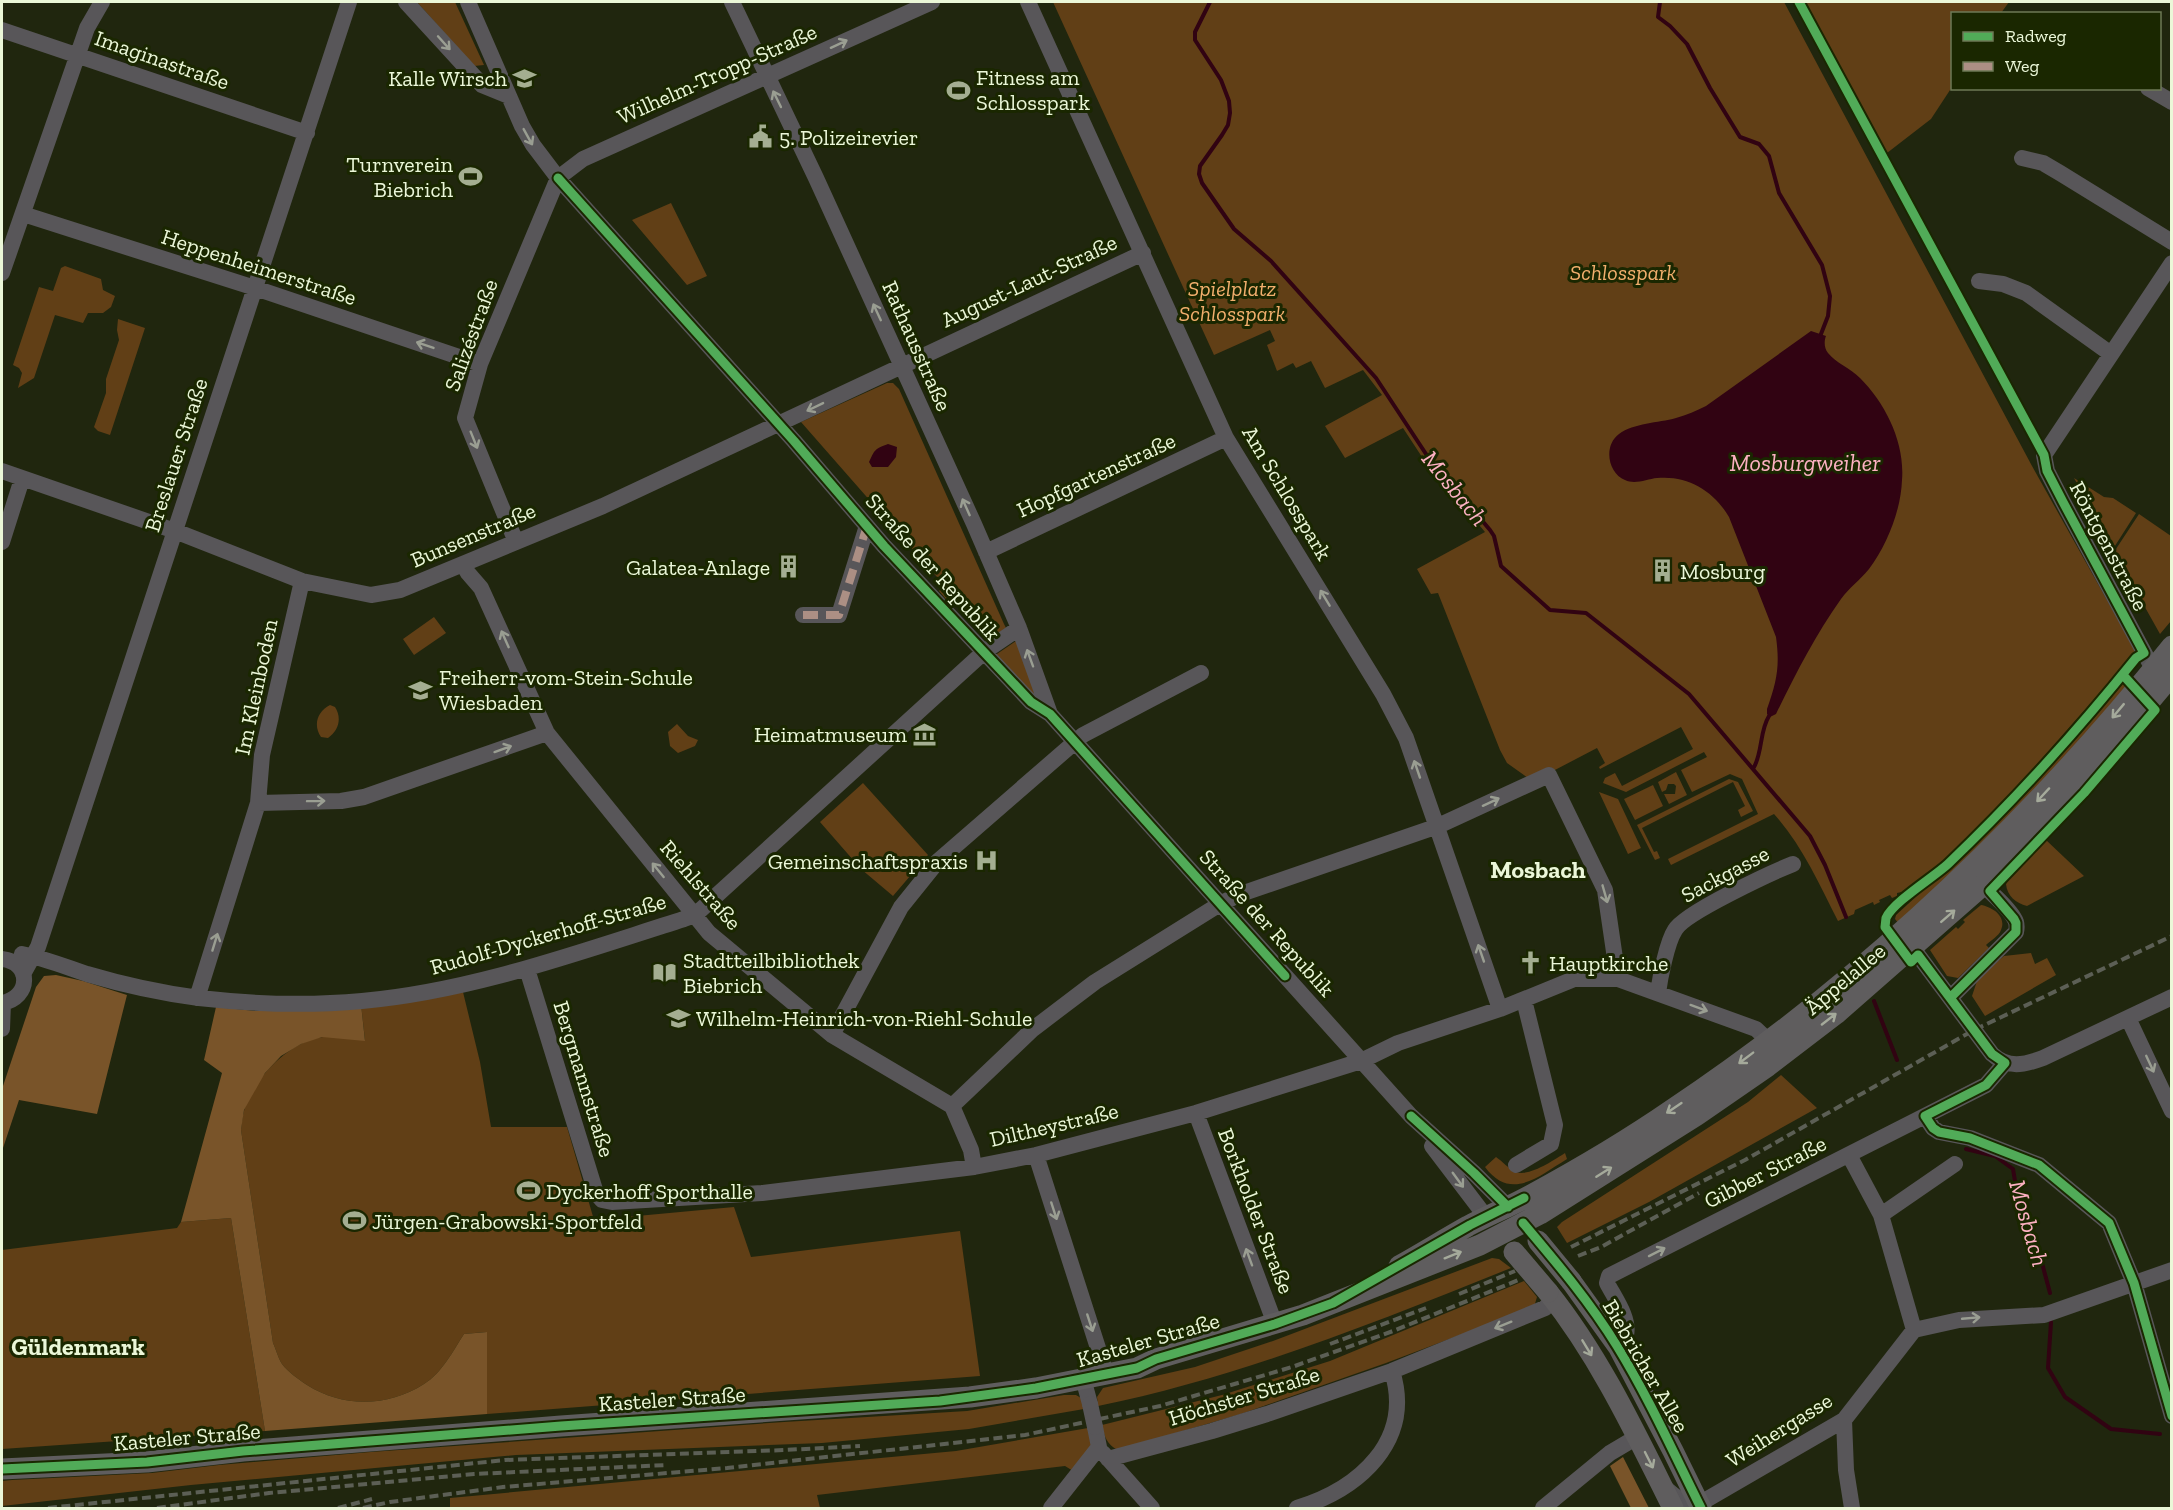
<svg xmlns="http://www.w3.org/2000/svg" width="2173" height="1510" font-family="'Zilla Slab',serif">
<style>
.green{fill:#613f16}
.forest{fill:#795429}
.water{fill:#310312}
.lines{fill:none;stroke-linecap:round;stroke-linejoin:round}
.stream{stroke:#310312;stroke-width:4}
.minor{stroke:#585659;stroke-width:16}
.major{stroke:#5f5d5e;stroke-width:21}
.rail{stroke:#5c5f55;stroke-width:4;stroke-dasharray:9 4.5;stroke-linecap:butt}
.minor-bridge{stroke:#585659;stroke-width:16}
.major-bridge{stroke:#5f5d5e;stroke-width:21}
.quiet{stroke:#ac8f84;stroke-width:8;stroke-dasharray:15 8;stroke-linecap:butt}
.cycleway-casing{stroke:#1a2700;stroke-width:13}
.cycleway{stroke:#51ab58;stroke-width:9}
.oneway{stroke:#9a9e92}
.oneway2{stroke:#a5aa9b}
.labels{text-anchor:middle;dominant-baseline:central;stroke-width:6;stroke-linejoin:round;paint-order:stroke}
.street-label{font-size:22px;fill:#ebf7d8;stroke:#1a2700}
.poi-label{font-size:22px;fill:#ebf7d8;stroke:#1a2700;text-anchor:start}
.park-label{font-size:22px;font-style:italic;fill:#f2af6d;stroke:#1a2700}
.water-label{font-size:24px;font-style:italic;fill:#fdb1c2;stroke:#1a2700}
.neighbourhood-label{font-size:24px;font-weight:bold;fill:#ebf7d8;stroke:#1a2700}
</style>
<rect width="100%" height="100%" fill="#20260e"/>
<path class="green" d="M417,2H455L484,65L474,66Z
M1053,2H1784L2032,466L2136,652L1992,815L1944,863L1915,889L1897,893V896L1892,898L1890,895L1879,900L1880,902L1874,905L1873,902L1855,910L1854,914L1838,921C1819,884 1802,845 1774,814L1671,865L1668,859L1758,814L1742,779L1730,774L1692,792L1681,770L1707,757L1704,752L1626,792L1603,783L1605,778L1615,773L1622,786L1693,749L1681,727L1600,769L1599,767L1605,763L1597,748L1553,771L1528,778L1507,763L1500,750L1438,593L1431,594L1417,569L1485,532L1422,457L1403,428L1345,458L1325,426L1382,395L1363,370L1325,388L1311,361L1296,368L1293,363L1277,371L1267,345L1275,341L1270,330L1214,355Z
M1803,2H2009L2001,13L1952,14V87L1931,119L1887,153Z
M671,203L707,276L687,285L632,220Z
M65,266L101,279L103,290L115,296L111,307L103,313H88L83,323L55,315L34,378L18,388L22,373L19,368L13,365L39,287L53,291L61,268Z
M118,319L145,328L110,435L98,431L94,427L106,393V379L119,340L117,330Z
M887,383H893L899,389L1004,624L1006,628L992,637L953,592L946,599L939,591L944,585L801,422Z
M2074,478L2104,497L2113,498L2136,513L2113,549Z
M2139,514L2171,536V621L2160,634L2114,552Z
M434,617L446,633L414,655L403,639Z
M1016,641L1041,700L1037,703L994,656Z
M2123,679L2130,685L2051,776L1900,925L1895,919L1896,915C1978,842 2051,763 2123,679Z
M330,705L335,707C342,718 339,730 328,738L321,737C313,725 317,712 330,705Z
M677,724L688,736L698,740L695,746L678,753L670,746L668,732Z
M1676,772L1687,795L1669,804L1664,794H1675L1676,786L1674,784H1668L1666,790L1662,792L1658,782Z
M1729,779L1738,782L1753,811L1741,817L1738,810L1745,806L1733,782L1642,828L1654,852L1657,851L1660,858L1655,860L1637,825Z
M863,783L928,855L893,896L861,869L820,822Z
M1653,785L1663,806L1635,820L1624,799Z
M1599,792L1618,799L1641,848L1628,854Z
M2046,840L2084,876L2027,906C2016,903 2007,896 2006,884L2010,877Z
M1981,905C1992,907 2007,916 2001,930C1999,936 1991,940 1986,945L1989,948L1958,978L1947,976L1930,950L1956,927L1958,929L1965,922L1963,920Z
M2031,953L2035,964L2047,958L2056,975L1985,1016L1972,996L1977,981L1993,965L2004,956Z
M463,992L480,1062L491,1127H567L594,1220L734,1207L751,1257L960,1231L980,1376L487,1414L486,1332L464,1334C453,1351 442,1373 424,1384C388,1407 343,1408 307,1385C298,1379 288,1372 282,1364C278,1358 276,1349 273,1343L241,1130C242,1124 242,1117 244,1111C252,1080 289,1041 323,1037C336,1036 352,1039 365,1040L361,1004Z
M1781,1075L1817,1108L1649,1202L1567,1243L1557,1227L1562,1222L1748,1102Z
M1565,1153L1567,1159C1539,1176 1511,1202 1485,1167L1496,1157C1502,1161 1509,1169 1516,1172C1529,1177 1554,1160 1565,1153Z
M231,1218L265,1431L2,1449V1250L177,1228L181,1222Z
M1492,1258L1499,1259L1511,1268C1376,1322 1241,1377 1098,1406L1097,1397L1103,1388L1195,1367L1273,1341Z
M1524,1281L1537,1297L1534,1307L1386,1363L1241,1414L1118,1450C1107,1445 1104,1436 1102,1425L1222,1395L1330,1361Z
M1064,1395H1076L1081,1398L1084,1409L969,1429L822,1443L516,1455L191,1485L2,1506V1481L12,1480L152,1473L219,1465L371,1452L784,1422L967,1411Z
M1088,1428L1099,1447L1078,1474L1065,1466L817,1495L820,1508H444H450V1498L956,1451Z"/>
<path class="forest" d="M56,975L83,981L127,995L97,1114L19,1100L2,1151V1089L36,987L44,976Z
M361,1004L365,1041L322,1037L301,1044L281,1056L265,1073L244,1110L241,1130L273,1343C276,1349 278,1358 282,1364C288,1372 298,1379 307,1385C343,1408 388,1407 424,1384C442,1373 453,1351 464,1334L487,1332V1414L265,1431L231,1218L181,1222L222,1073L204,1060L216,1007L256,1011Z
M1623,1457L1649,1508H1631L1610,1466Z"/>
<path class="water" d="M1811,331L1826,336C1824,341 1824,348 1828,353C1836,363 1850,368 1860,378C1886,404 1905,443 1902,480C1901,510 1887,545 1869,569C1860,580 1849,588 1841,599C1816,634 1795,675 1776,714L1770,717L1767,714V709C1777,681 1780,666 1776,637L1729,517C1714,491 1688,475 1657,478C1647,479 1635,485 1625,480C1608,473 1603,446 1619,434C1634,423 1658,423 1676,418C1687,415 1696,411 1706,406Z
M888,444L897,447L896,457L888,467H872L869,462C875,450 874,449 888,444Z"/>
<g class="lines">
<path class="stream" d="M1210,2L1195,32V40L1221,80L1229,101L1230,113L1228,125L1222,135L1200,166L1199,174L1202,183L1234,229L1271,261L1376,378L1426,454L1490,530L1494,536L1501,566L1550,610L1586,613L1689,694L1810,836L1825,865L1846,917
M1660,2L1658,17L1670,26L1687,44L1710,88L1740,137L1759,144L1769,156L1779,193L1822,265L1830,296L1828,316L1821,334
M1753,769C1763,753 1759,732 1769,716
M1874,1001L1897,1060
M1966,1149L1995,1156L2013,1169L2019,1205L2030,1239L2042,1263L2050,1293
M2051,1322L2048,1368L2065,1397L2111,1429L2160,1434"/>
<path class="minor" d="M406,2L482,85L509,96
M468,2L522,126L533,145L558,178L794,441L884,546L1031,702L1050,714L1411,1116L1474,1173L1508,1207
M732,2L816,178L974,524L1019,628L1050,714
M1028,2L1226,438L1383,694L1406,738L1500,1009
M2,30L307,133
M2148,88L2172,102
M2022,158L2043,163L2060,173L2172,242
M23,214L255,288L480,364
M2,273L87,28L102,2
M1979,281L2003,284L2026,293L2111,354
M2,471L175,531L302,581L371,595L400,590L603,506L1143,253
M2,542L22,479
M516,542L465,418L480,364L558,178L583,159L932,2
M986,552L1226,438
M463,564L468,573L481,588L547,733L709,933L832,1035L952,1106L971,1150L974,1167
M803,615H839L867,526
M2153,669L2063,502L2047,471L2044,455L2172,263
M258,803L341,801L364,797L547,733
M1911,937V945L1918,955L1992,1054C2008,1069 2024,1065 2043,1058L2172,997
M22,954C44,958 66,967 87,974C124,985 161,993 199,998C252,1004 308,1006 362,1001C473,991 579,952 684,919L695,915L984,652L1019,628
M2,959C32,962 31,998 2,1003
M527,969L596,1193L602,1200L612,1202L762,1193L974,1167L1036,1155L1196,1113L1361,1061L1398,1043L1500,1009L1574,979H1618L1756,1029L1775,1047
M23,974L38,947L349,2
M1658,993C1660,978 1667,942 1675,930C1684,913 1773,872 1793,864
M1951,997L2016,932C2017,928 2017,926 2016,922C2012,911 1984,884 1973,879
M197,998L258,803L262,755L302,581
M2128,1018L2172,1111
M2,1029L3,1003
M832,1035L901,907L938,861L1083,735L1201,673
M952,1106L1033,1029L1095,982L1220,904L1238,895L1438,826L1549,775L1605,890L1618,979
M1196,1113L1275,1324
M1925,1116L1933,1128L1939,1132L1970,1138L2039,1165L2109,1223L2134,1283L2172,1416
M1432,1146L1486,1217
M1036,1155L1106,1373
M1849,1155L1881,1215L1914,1330
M1516,1165L1551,1144L1555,1125L1524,1000
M1881,1215L1955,1164
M1619,1348C1621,1344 1624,1339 1626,1335C1630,1318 1614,1297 1607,1283L1609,1276L1986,1085L2005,1063
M1083,1378L1090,1404
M1844,1420L1846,1470L1852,1508
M1103,1453L1152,1508
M1108,1459L1212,1431L1267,1414L1392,1371L1545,1308L1554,1299
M1663,1486C1674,1496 1684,1505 1699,1504L1844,1420L1914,1330L1959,1320L2044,1315L2172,1270
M1051,1508L1099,1447L1095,1427
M1297,1508C1359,1489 1414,1441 1392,1371
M1543,1508L1610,1453L1637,1437"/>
<path class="major" d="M1399,1266C1422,1253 1445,1239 1468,1226C1489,1215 1511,1206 1531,1195C1579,1169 1628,1140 1673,1109C1863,982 2029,824 2172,646
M1571,1281L1619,1348L1673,1451L1701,1508
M1548,1292C1600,1357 1636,1434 1673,1508
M2,1469L147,1462L243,1451L561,1426L970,1397L1036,1388L1137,1368L1156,1359L1303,1315L1480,1245L1540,1214L1697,1115L1768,1066L1836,1014L1983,885L2081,783L2172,675"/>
<path class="rail" d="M1571,1247L1745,1160L1974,1030L2172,936
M1578,1256L1601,1247L1699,1193
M1459,1294L1515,1271
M1330,1344L1426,1308
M48,1508L505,1460L785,1450L860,1446
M157,1508L269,1493L474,1474L667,1465
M338,1508L372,1499
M363,1508L390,1502L503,1487L727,1468L1025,1435L1160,1406L1292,1367L1393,1331L1521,1279"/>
<path class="minor-bridge" d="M1090,1404L1095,1427"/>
<path class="major-bridge" d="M1538,1241L1571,1281
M1514,1252L1548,1292"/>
<path class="quiet" d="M803,615H839L867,526"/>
<defs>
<path id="cycleway" d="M1799,2L2044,455L2047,471L2063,502L2144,653L2136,658C2078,730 2015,800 1948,864C1934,877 1893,902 1886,918C1886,918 1885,927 1885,927L1911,962L1918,955L1992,1054L2005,1063L1986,1085L1925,1116L1933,1128L1939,1132L1970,1138L2039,1165L2109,1223L2134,1283L2172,1416
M558,178L794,441L884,546L1031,702L1050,714L1285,976
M1951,997L2016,932V923L2014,919L1990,891L2084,793L2155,710L2123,675
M1411,1116L1474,1173L1508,1207
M1523,1223C1556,1262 1590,1302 1617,1346C1649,1398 1674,1454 1701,1508
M2,1469L147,1462L243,1451L561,1426L940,1401L1036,1388L1137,1368L1156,1359L1275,1324L1333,1303L1470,1225L1524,1198"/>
</defs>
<use href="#cycleway" class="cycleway-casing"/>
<use href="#cycleway" class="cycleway"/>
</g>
<defs><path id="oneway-shaft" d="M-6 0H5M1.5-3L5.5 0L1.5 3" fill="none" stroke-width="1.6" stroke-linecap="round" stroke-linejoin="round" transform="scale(1.5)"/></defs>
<g class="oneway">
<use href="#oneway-shaft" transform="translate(444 43) rotate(48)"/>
<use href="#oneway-shaft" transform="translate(839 44) rotate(-25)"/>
<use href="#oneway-shaft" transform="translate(777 99) rotate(-116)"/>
<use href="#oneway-shaft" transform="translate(528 137) rotate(61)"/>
<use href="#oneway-shaft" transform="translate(877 312) rotate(-115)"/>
<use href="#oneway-shaft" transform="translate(425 345) rotate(-161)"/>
<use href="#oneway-shaft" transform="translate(815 407) rotate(154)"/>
<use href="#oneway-shaft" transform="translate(474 440) rotate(68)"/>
<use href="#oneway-shaft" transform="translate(966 507) rotate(-114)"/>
<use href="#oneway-shaft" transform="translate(1325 598) rotate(-121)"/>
<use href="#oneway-shaft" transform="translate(505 639) rotate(-114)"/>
<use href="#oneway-shaft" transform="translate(1030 658) rotate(-110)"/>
<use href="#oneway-shaft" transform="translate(503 749) rotate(-20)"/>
<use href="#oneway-shaft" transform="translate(1417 769) rotate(-109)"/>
<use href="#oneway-shaft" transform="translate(316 801) rotate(-1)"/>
<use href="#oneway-shaft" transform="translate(1491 802) rotate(-25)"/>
<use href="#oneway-shaft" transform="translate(658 870) rotate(-129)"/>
<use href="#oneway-shaft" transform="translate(1605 894) rotate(74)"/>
<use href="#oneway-shaft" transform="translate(215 942) rotate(-73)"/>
<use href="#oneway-shaft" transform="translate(1481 953) rotate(-109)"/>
<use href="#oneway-shaft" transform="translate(1699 1008) rotate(20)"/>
<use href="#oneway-shaft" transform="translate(2150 1064) rotate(65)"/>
<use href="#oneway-shaft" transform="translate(1458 1180) rotate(54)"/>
<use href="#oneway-shaft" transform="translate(1054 1211) rotate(72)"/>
<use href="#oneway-shaft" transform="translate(1657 1252) rotate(-27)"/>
<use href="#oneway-shaft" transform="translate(1249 1257) rotate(-110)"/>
<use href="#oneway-shaft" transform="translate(1971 1318) rotate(-5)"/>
<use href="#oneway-shaft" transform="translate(1090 1323) rotate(72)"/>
<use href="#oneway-shaft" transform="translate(1503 1325) rotate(158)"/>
</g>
<g class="oneway2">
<use href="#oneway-shaft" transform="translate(2118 711) rotate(130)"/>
<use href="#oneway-shaft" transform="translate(2043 795) rotate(133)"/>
<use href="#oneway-shaft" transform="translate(1948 916) rotate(-41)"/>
<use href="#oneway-shaft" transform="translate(1829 1019) rotate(-38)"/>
<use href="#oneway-shaft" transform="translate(1746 1058) rotate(143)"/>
<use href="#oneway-shaft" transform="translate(1674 1108) rotate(146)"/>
<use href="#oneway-shaft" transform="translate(1604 1172) rotate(-32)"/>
<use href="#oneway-shaft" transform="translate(1453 1255) rotate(-22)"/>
<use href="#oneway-shaft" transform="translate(1587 1348) rotate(59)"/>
<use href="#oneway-shaft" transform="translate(1649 1460) rotate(63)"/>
</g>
<defs>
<symbol id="school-bare" viewBox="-9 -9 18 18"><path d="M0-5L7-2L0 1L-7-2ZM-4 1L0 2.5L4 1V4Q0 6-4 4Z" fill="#a4ae91" stroke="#1a2700" stroke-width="2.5" paint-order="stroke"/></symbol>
<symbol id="stadium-bare" viewBox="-9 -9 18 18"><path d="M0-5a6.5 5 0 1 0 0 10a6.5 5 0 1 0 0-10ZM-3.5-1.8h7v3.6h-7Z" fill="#a4ae91" stroke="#1a2700" stroke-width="2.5" paint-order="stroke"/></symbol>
<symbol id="civic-bare" viewBox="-9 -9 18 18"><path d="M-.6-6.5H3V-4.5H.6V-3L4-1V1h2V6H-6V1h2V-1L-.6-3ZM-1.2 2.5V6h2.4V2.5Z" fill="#a4ae91" stroke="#1a2700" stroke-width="2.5" paint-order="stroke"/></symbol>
<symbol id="building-bare" viewBox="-9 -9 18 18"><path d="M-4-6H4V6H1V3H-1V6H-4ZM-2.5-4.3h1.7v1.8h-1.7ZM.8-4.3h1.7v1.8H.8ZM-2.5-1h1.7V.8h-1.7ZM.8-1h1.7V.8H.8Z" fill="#a4ae91" stroke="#1a2700" stroke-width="2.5" paint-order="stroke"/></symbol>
<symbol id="museum-bare" viewBox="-9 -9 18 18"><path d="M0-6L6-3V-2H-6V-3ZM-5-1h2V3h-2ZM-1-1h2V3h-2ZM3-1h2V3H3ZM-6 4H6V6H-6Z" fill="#a4ae91" stroke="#1a2700" stroke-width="2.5" paint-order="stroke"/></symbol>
<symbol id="hospital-bare" viewBox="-9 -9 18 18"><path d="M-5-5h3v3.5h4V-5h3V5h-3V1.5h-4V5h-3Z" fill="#a4ae91" stroke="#1a2700" stroke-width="2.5" paint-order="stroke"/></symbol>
<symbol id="church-bare" viewBox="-9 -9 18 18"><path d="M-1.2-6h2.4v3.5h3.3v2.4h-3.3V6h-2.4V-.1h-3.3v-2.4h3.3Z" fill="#a4ae91" stroke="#1a2700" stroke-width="2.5" paint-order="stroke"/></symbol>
<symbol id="library-bare" viewBox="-9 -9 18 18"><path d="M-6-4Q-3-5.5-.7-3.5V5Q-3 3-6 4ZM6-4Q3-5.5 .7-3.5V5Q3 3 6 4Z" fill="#a4ae91" stroke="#1a2700" stroke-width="2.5" paint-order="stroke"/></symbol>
</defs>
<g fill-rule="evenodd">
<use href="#school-bare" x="508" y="62" width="33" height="33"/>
<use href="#stadium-bare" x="942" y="74" width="33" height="33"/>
<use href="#civic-bare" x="744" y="120" width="33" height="33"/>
<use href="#stadium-bare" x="454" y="160" width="33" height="33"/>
<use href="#building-bare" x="772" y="550" width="33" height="33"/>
<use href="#building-bare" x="1646" y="554" width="33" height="33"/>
<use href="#school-bare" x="404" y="674" width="33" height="33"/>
<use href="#museum-bare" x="908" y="718" width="33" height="33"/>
<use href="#hospital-bare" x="970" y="844" width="33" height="33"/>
<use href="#church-bare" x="1514" y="946" width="33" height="33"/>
<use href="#library-bare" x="648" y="956" width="33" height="33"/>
<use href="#school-bare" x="662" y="1002" width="33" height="33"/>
<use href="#stadium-bare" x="512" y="1174" width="33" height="33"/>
<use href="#stadium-bare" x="338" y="1204" width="33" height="33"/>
</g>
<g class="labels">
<g class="street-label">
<text transform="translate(162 60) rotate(19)">Imaginastraße</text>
<text transform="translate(717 74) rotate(-24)">Wilhelm-Tropp-Straße</text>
<text transform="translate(259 267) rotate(18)">Heppenheimerstraße</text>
<text transform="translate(1029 281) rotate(-25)">August-Laut-Straße</text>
<text transform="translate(471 335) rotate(-70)">Salizéstraße</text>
<text transform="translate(917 346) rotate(66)">Rathausstraße</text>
<text transform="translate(176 455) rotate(-72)">Breslauer Straße</text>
<text transform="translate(1096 475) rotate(-25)">Hopfgartenstraße</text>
<text transform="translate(1287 493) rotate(59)">Am Schlosspark</text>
<text transform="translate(473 535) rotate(-23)">Bunsenstraße</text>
<text transform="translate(2109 546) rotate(62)">Röntgenstraße</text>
<text transform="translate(933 567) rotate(48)">Straße der Republik</text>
<text transform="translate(256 687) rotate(-78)">Im Kleinboden</text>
<text transform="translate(1725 874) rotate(-28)">Sackgasse</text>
<text transform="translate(701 885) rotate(49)">Riehlstraße</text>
<text transform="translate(1267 923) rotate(48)">Straße der Republik</text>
<text transform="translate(548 934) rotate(-16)">Rudolf-Dyckerhoff-Straße</text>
<text transform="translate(1845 979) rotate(-40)">Äppelallee</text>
<text transform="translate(584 1079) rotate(73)">Bergmannstraße</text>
<text transform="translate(1054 1125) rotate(-13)">Diltheystraße</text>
<text transform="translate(1765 1172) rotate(-27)">Gibber Straße</text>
<text transform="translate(1256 1211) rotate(69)">Borkholder Straße</text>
<text transform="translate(1148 1340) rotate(-16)">Kasteler Straße</text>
<text transform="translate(1646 1366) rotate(60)">Biebricher Allee</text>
<text transform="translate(1244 1396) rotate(-17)">Höchster Straße</text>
<text transform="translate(672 1399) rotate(-4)">Kasteler Straße</text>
<text transform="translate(1779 1430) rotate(-32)">Weihergasse</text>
<text transform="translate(187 1437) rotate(-5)">Kasteler Straße</text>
</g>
<g class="poi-label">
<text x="976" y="77">Fitness am<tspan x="976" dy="25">Schlosspark</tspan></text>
<text x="507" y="78" text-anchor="end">Kalle Wirsch</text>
<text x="779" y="137">5. Polizeirevier</text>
<text x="453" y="164" text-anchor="end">Turnverein<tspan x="453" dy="25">Biebrich</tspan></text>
<text x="770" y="567" text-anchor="end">Galatea-Anlage</text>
<text x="1680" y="571">Mosburg</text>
<text x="439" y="677">Freiherr-vom-Stein-Schule<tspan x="439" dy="25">Wiesbaden</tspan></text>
<text x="907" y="734" text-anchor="end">Heimatmuseum</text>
<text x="968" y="861" text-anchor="end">Gemeinschaftspraxis</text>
<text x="683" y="960">Stadtteilbibliothek<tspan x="683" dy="25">Biebrich</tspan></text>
<text x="1549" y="963">Hauptkirche</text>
<text x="696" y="1018">Wilhelm-Heinrich-von-Riehl-Schule</text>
<text x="546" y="1191">Dyckerhoff Sporthalle</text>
<text x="372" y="1221">Jürgen-Grabowski-Sportfeld</text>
</g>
<g class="park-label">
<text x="1623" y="272">Schlosspark</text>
<text x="1232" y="288">Spielplatz<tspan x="1232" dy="25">Schlosspark</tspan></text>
</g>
<g class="water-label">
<text x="1805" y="462">Mosburgweiher</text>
<text transform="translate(1455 488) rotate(51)">Mosbach</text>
<text transform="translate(2029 1223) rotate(74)">Mosbach</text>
</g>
<g class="neighbourhood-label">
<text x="1538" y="869">Mosbach</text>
<text x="78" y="1346">Güldenmark</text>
</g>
</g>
<rect width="2173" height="1510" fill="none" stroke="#ebf7d8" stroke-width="6"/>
<rect x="1951" y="12" width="210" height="78" fill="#1a2700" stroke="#6e7a56" stroke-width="1.5"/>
<rect x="1963" y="32" width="30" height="9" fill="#51ab58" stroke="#6e7a56" stroke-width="1.5"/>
<text x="2005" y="42" font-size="18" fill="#ebf7d8">Radweg</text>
<rect x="1963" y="62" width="30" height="9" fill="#ac8f84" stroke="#6e7a56" stroke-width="1.5"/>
<text x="2005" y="72" font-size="18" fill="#ebf7d8">Weg</text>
</svg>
